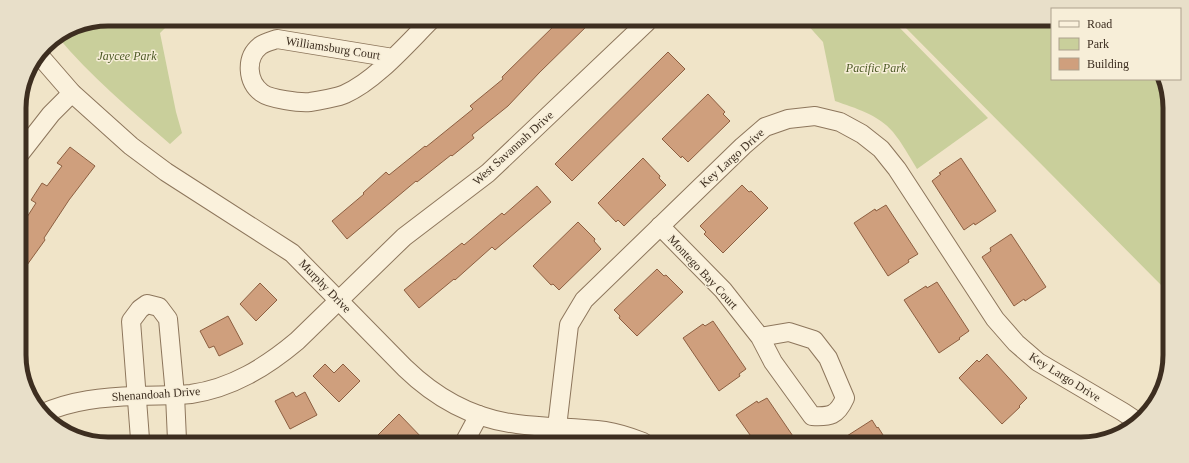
<svg xmlns="http://www.w3.org/2000/svg" width="1189" height="463" font-family="Georgia,serif">
  <style>
    .green { fill: #c9cf9b }
    .building { fill: #cf9f7d; stroke: #8d5f41 }
    .lines { fill: none; stroke-linecap: round; stroke-linejoin: round }
    .minor-casing { stroke: #8d765c; stroke-width: 20 }
    .minor { stroke: #faf1dc; stroke-width: 18 }
    .labels { text-anchor: middle; dominant-baseline: central; stroke-width: 3; stroke-linejoin: round; paint-order: stroke }
    .street-label { font-size: 12px; fill: #3d2e20; stroke: #f7eed8 }
    .park-label { font-size: 12px; font-style: italic; fill: #4d5a26; stroke: #f7eed8 }
    .rim { fill: none; stroke: #3d2e20; stroke-width: 5 }
  </style>
  <rect width="100%" height="100%" fill="#f0e4c8"/>
  <g class="green">
    <path d="M108,19H174L160,33L176,112L182,133L170,144C131,110 90,76 57,36L74,26Z"/>
    <path d="M805,22L895,23L988,118L917,169C909,156 902,143 893,132C879,115 855,108 835,101L823,42Z"/>
    <path d="M901,23L1052,24V79H1161L1169,96L1166,290Z"/>
  </g>
  <g class="building">
    <path d="M559,21H592L539,73L508,106L472,135L474,138L452,156L451,155L417,182L416,181L347,239L332,221L364,194L363,193L386,172L389,175L425,146L426,147L473,109L470,106L503,79L502,77Z"/>
    <path d="M668,52L685,69L572,181L555,164Z"/>
    <path d="M708,94L725,112L723,114L730,121L688,162L682,156L681,158L662,139Z"/>
    <path d="M70,147L95,166L69,200L44,238L45,240L27,265L20,260V228L36,203L31,200L42,183L47,186L62,166L57,163Z"/>
    <path d="M643,158L660,176L659,178L666,185L624,226L618,220L616,222L598,203Z"/>
    <path d="M961,158L996,211L975,225L974,223L964,230L932,181L941,174L939,173Z"/>
    <path d="M742,185L749,192L751,191L768,208L723,253L704,234L706,232L700,226Z"/>
    <path d="M537,186L551,202L495,250L492,247L455,280L454,279L419,308L404,290L462,243L464,245L502,213L504,215Z"/>
    <path d="M886,205L918,254L908,260L909,262L888,276L854,223L875,209L876,211Z"/>
    <path d="M578,222L595,239L594,241L601,249L559,290L553,284L551,285L533,266Z"/>
    <path d="M1011,234L1046,287L1025,301L1024,299L1014,306L982,257L991,251L990,248Z"/>
    <path d="M657,269L664,276L666,275L683,292L637,336L619,318L620,316L614,310Z"/>
    <path d="M937,282L969,331L959,338L960,339L939,353L904,300L926,286L927,288Z"/>
    <path d="M260,283L277,300L256,321L240,304Z"/>
    <path d="M228,316L243,344L219,356L214,346L209,348L200,331Z"/>
    <path d="M713,321L746,369L739,374L740,376L719,391L683,338L703,324L705,326Z"/>
    <path d="M987,354L1027,398L1019,406L1020,407L1002,424L959,378L977,360L979,362Z"/>
    <path d="M325,364L334,373L343,364L360,381L339,402L313,376Z"/>
    <path d="M293,392L296,397L305,392L317,415L290,429L275,401Z"/>
    <path d="M767,398L797,442H755L736,415L757,401L758,403Z"/>
    <path d="M399,414L425,441H372Z"/>
    <path d="M872,420L877,428L878,427L888,443H836Z"/>
  </g>
  <g class="lines">
    <g class="minor-casing">
      <g id="minor">
        <path d="M39,55L72,93L131,146L166,172L292,253L405,368C436,398 474,419 517,424C546,428 576,427 605,431C618,433 630,437 643,442"/>
        <path d="M393,58L277,39C271,41 265,42 260,46C245,58 247,82 262,93C270,99 300,103 310,102C317,101 339,97 345,94C375,81 407,44 430,21"/>
        <path d="M19,155L51,114L72,93"/>
        <path d="M660,226L723,290L760,337L773,362L812,416C830,417 837,416 845,398L828,358L814,340L789,332L760,337"/>
        <path d="M41,414C71,400 104,397 137,396C155,395 173,396 191,394C232,388 266,367 297,341L404,237L488,173L647,22"/>
        <path d="M557,427L569,325L584,300L743,146L765,127L788,119L815,116L840,122L862,134L881,149L897,169L995,319L1016,343L1038,362L1123,412L1138,422"/>
        <path d="M140,439L131,321L140,309L147,304L159,307L168,319L175,395L177,440"/>
        <path d="M465,441L479,415"/>
      </g>
    </g>
    <use href="#minor" class="minor"/>
  </g>
  <g class="labels">
    <g class="street-label">
      <text transform="translate(333 48) rotate(9)">Williamsburg Court</text>
      <text transform="translate(513 148) rotate(-42)">West Savannah Drive</text>
      <text transform="translate(732 158) rotate(-42)">Key Largo Drive</text>
      <text transform="translate(703 272) rotate(47)">Montego Bay Court</text>
      <text transform="translate(325 286) rotate(46)">Murphy Drive</text>
      <text transform="translate(1065 377) rotate(32)">Key Largo Drive</text>
      <text transform="translate(156 394) rotate(-4)">Shenandoah Drive</text>
    </g>
    <g class="park-label">
      <text x="127" y="56">Jaycee Park</text>
      <text x="876" y="68">Pacific Park</text>
    </g>
  </g>
  <path d="M0 0H1189V463H0ZM108 26H1081A82 82 0 0 1 1163 108V355A82 82 0 0 1 1081 437H108A82 82 0 0 1 26 355V108A82 82 0 0 1 108 26Z" fill="#e8dfc9" fill-rule="evenodd"/>
  <path class="rim" d="M108 26H1081A82 82 0 0 1 1163 108V355A82 82 0 0 1 1081 437H108A82 82 0 0 1 26 355V108A82 82 0 0 1 108 26Z"/>
  <rect x="1051" y="8" width="130" height="72" fill="#f7eed8" stroke="#ada18e"/>
  <rect x="1059" y="21" width="20" height="6" fill="#faf1dc" stroke="#ada18e"/>
  <text x="1087" y="28" font-size="12" fill="#3d2e20">Road</text>
  <rect x="1059" y="38" width="20" height="12" fill="#c9cf9b" stroke="#ada18e"/>
  <text x="1087" y="48" font-size="12" fill="#3d2e20">Park</text>
  <rect x="1059" y="58" width="20" height="12" fill="#cf9f7d" stroke="#ada18e"/>
  <text x="1087" y="68" font-size="12" fill="#3d2e20">Building</text>
</svg>
